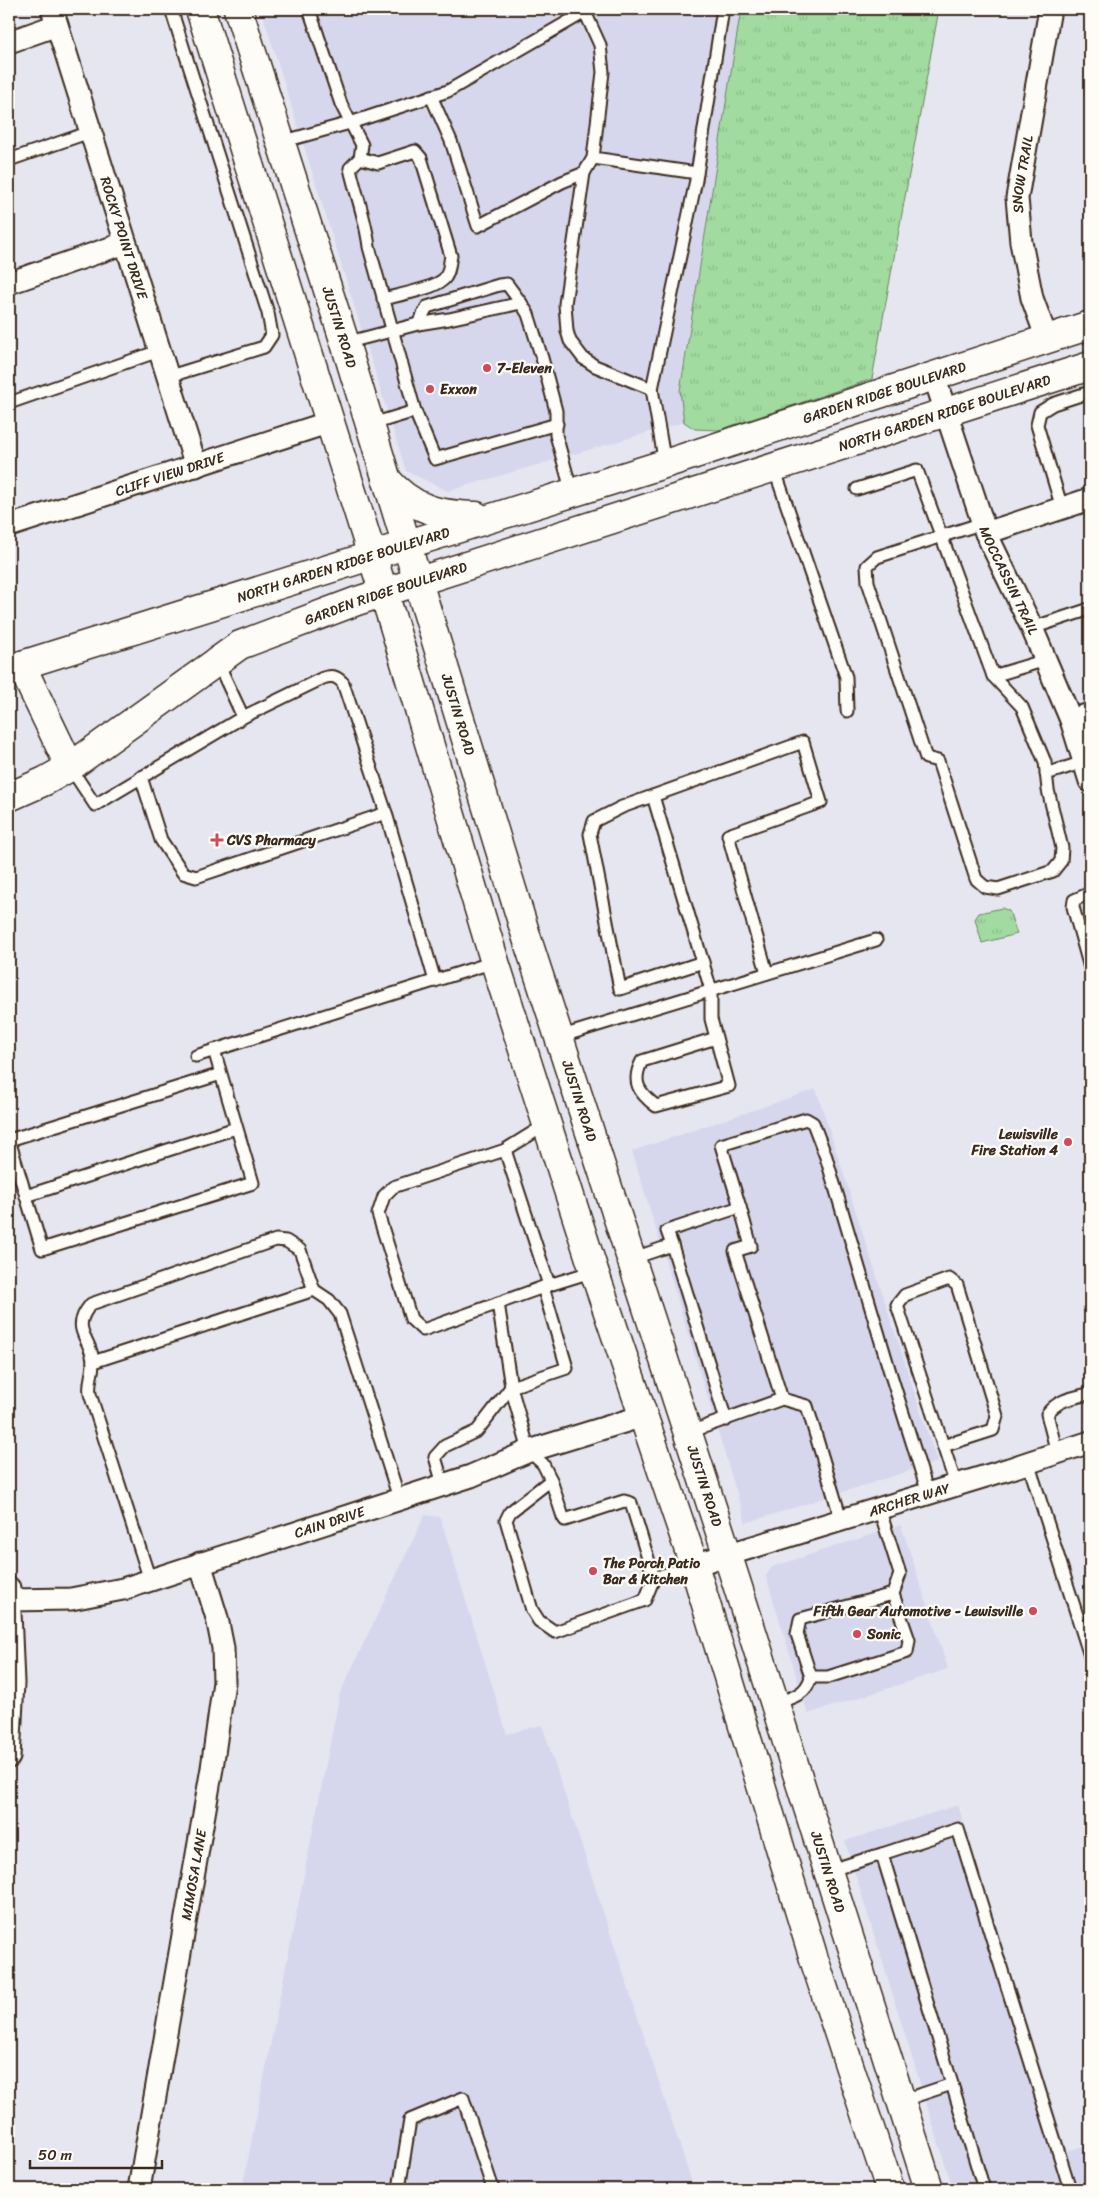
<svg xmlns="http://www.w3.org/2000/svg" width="1099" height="2198" font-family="Sriracha,sans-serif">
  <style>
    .built { fill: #d6d6ed }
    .grass { fill: url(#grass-tufts); stroke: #6e825f }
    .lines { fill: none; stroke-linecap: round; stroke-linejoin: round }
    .service-casing { stroke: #3b2a1e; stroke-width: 15 }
    .minor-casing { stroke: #3b2a1e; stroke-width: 25 }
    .secondary-casing { stroke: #3b2a1e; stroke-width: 31 }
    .service { stroke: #fdfcf7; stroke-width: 11 }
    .minor { stroke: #fdfcf7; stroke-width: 21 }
    .secondary { stroke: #fdfcf7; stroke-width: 28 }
    .poi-dot { fill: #d1495b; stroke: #fdfcf7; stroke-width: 2 }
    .labels { text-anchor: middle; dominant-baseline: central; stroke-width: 4.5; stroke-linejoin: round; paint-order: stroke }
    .street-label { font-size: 14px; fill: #3b2a1e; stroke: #fdfcf7 }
    .poi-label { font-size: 14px; font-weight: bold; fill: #3b2a1e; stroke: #fdfcf7; text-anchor: start }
  </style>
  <defs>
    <pattern id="grass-tufts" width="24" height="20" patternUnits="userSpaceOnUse" patternTransform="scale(1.25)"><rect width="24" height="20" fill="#a1dba0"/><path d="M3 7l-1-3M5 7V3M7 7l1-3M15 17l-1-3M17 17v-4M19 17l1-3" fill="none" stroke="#8cbc89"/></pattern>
  </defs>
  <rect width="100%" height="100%" fill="#e6e6f1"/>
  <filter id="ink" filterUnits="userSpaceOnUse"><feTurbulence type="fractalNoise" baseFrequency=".02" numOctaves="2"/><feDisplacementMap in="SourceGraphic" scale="10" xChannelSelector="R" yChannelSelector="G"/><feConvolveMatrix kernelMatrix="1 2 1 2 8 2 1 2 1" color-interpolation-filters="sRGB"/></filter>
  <g filter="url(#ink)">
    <g class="built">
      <path d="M261,9H741L682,371L680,391L684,422L448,491L406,471Z"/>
      <path d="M816,1089L937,1462L746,1523L632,1151Z"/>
      <path d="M425,1515L440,1517L507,1734L542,1725L694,2189H242L340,1693Z"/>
      <path d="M901,1525L948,1669L808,1714L766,1576L772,1567Z"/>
      <path d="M958,1805L1067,2151L1090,2144V2189H953L845,1841Z"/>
    </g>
    <g class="grass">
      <path d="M741,9H939L872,379L719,430L695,429L684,422L680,391Z"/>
      <path d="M1002,908L1009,911L1017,934L982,943L975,919L979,913Z"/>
    </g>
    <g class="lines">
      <g class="service-casing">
        <g id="service">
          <path d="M309,9L341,104L362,145L360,158L350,168C356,195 366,220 369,247L415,411"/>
          <path d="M431,96L451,141L478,226L562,182L584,173L593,158"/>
          <path d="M281,142L350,123L448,91L585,12L600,45L603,72L593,158L697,173"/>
          <path d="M360,158L378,163L415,151L421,158L451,256C449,263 450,273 444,279C434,289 398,295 383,299"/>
          <path d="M9,160L90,132"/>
          <path d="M584,173L565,304L567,331L570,341L583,358L595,366L652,389"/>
          <path d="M418,324L427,307L499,285L507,284L521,303"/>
          <path d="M345,343L418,324L449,319L521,303L528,314L542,358L556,411V435L572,493"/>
          <path d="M167,377L264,347L272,335L268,313L171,9"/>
          <path d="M9,403L159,351"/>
          <path d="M369,425L415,411L435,459L557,424"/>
          <path d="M665,464L652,389L696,180L723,9"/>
          <path d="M774,468L846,677L847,711"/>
          <path d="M857,489L917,470L993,676L1022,707L1045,762L1048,790L1062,848L1061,861L1053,871L998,889L985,887L976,879L938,761L926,758L868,582L867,566L877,557L983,523"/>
          <path d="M1062,508L1037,425L1040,412L1053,404L1090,392"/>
          <path d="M1032,628L1090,609"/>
          <path d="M217,661L243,717"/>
          <path d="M993,676L1046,660"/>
          <path d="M70,767L95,805L243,717L323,678C332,675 336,676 343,683L386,813L435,981"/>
          <path d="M1046,774L1084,762"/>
          <path d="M141,777L161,840L183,873L196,877L386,813"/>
          <path d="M653,796L711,990V1019L729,1086L656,1106C639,1093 631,1082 642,1061L716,1038"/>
          <path d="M1090,893L1074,900L1073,907L1090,968"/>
          <path d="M703,962L620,989L590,834L594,821L622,807L803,742L821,802L728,835L767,973"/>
          <path d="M559,1037L876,940"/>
          <path d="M214,1050C227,1095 240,1139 253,1183L42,1249L9,1140L221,1074"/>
          <path d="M196,1056L494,962"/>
          <path d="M547,1124L505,1150L393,1187L384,1196L378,1214L411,1319L423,1330L549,1285L594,1271"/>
          <path d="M505,1150L549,1285"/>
          <path d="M26,1196L236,1128"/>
          <path d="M740,1207L721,1145L806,1119L813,1123L826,1157L890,1372L928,1493"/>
          <path d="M672,1245L726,1420"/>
          <path d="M631,1259L672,1245L667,1231L740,1207L751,1246L735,1251L782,1399L687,1433"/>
          <path d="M498,1303L511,1387L529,1451L543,1464L551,1480L510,1512L506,1520L532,1610L539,1621L555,1632L645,1600L654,1578L694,1565"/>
          <path d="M93,1362L314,1290"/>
          <path d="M782,1399L807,1406L841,1519"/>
          <path d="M943,1446L993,1430L997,1416L957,1285L949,1279L905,1295L897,1305L956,1485"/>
          <path d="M1057,1453L1047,1414C1057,1400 1072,1398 1088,1394L1090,1396"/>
          <path d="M1028,1462L1090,1656"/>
          <path d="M551,1480L563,1517L565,1520L624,1501L631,1503L654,1578"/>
          <path d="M443,1484L435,1457L445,1446L477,1431L511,1387L567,1368L543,1287"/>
          <path d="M879,1508L900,1574L893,1594L909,1640L907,1652L828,1677H811L797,1634L800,1619L893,1594"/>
          <path d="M150,1580L90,1394C88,1381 93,1375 93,1363C93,1338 68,1331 91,1304L276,1240L286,1241L300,1250L314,1290L329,1300L340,1314L399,1498"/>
          <path d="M775,1703C792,1698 806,1695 811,1677"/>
          <path d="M882,1854L958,1829L1070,2189"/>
          <path d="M828,1871L882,1854L984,2189"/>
          <path d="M901,2101L952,2084"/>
          <path d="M399,2189L410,2120L463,2098L493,2189"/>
        </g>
      </g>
      <g class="minor-casing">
        <g id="minor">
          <path id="s1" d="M52,9L196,466"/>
          <path d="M9,42L57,25"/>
          <path d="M9,283L125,243"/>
          <path id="s2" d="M1047,339L1032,298L1021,242L1017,198L1050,9"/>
          <path id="s3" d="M934,376L986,533L1032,628L1071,720L1090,781"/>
          <path id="s4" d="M9,526L330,422"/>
          <path d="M986,533L1090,499"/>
          <path d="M1071,720L1090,714"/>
          <path id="s5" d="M694,1565L1009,1469L1090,1442"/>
          <path d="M9,1588L13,1683L9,1757"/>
          <path id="s6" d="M10,1600L71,1599L123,1589L471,1476L529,1451L643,1416"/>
          <path id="s7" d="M139,2189L212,1768L224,1682L223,1648L217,1618L200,1563"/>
        </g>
      </g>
      <g class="secondary-casing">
        <g id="secondary">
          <path d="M200,9L392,619L493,956L594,1271L694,1565L814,1959L890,2189"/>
          <path id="s8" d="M238,9L345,343L529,945L735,1578L929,2189"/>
          <path d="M386,479C412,509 437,515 476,516"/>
          <path d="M21,665L70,767"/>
          <path id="s9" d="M9,669L677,460L1090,325"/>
          <path id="s10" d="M9,797L45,781L70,767L240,645L357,601L1090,366"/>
        </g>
      </g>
      <use href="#service" class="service"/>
      <use href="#minor" class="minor"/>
      <use href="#secondary" class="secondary"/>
    </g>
  </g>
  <g class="poi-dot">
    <circle cx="487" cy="368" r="5"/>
    <circle cx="430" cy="389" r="5"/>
    <path d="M214.5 832.5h5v5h5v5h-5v5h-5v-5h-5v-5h5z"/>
    <circle cx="1068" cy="1142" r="5"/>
    <circle cx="593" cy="1571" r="5"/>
    <circle cx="1033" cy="1611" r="5"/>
    <circle cx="857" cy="1634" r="5"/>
  </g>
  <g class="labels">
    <g class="street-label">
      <text stroke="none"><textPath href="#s2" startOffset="169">SNOW TRAIL</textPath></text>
      <text stroke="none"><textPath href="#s1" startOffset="240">ROCKY POINT DRIVE</textPath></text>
      <text stroke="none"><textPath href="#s8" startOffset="334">JUSTIN ROAD</textPath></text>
      <text stroke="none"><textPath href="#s9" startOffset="918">GARDEN RIDGE BOULEVARD</textPath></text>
      <text stroke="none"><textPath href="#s10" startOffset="1019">NORTH GARDEN RIDGE BOULEVARD</textPath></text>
      <text stroke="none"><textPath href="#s4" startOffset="169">CLIFF VIEW DRIVE</textPath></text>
      <text stroke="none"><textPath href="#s9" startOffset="350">NORTH GARDEN RIDGE BOULEVARD</textPath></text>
      <text stroke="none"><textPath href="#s3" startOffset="218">MOCCASSIN TRAIL</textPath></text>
      <text stroke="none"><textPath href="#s10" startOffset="432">GARDEN RIDGE BOULEVARD</textPath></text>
      <text stroke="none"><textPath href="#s8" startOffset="739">JUSTIN ROAD</textPath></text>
      <text stroke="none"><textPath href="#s8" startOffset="1144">JUSTIN ROAD</textPath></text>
      <text stroke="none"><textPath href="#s8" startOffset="1549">JUSTIN ROAD</textPath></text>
      <text stroke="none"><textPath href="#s5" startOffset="225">ARCHER WAY</textPath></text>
      <text stroke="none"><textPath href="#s6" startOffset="331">CAIN DRIVE</textPath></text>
      <text stroke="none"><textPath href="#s8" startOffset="1954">JUSTIN ROAD</textPath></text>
      <text stroke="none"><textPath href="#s7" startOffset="319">MIMOSA LANE</textPath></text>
    </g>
    <g class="poi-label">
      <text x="497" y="368">7-Eleven</text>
      <text x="440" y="389">Exxon</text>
      <text x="227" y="840">CVS Pharmacy</text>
      <text x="1058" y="1134" text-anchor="end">Lewisville<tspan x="1058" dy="16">Fire Station 4</tspan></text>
      <text x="603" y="1563">The Porch Patio<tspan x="603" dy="16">Bar &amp; Kitchen</tspan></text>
      <text x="1023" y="1611" text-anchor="end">Fifth Gear Automotive - Lewisville</text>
      <text x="867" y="1634">Sonic</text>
    </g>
  </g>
  <rect width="1099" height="2198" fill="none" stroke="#fdfcf7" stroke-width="30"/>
  <rect x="15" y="15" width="1069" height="2168" fill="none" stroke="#3b2a1e" stroke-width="2" filter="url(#ink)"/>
  <path d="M30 2160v8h132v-8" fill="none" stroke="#3b2a1e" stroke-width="2.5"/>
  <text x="38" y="2160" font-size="15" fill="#3b2a1e" stroke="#fdfcf7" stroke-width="4" paint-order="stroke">50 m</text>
</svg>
